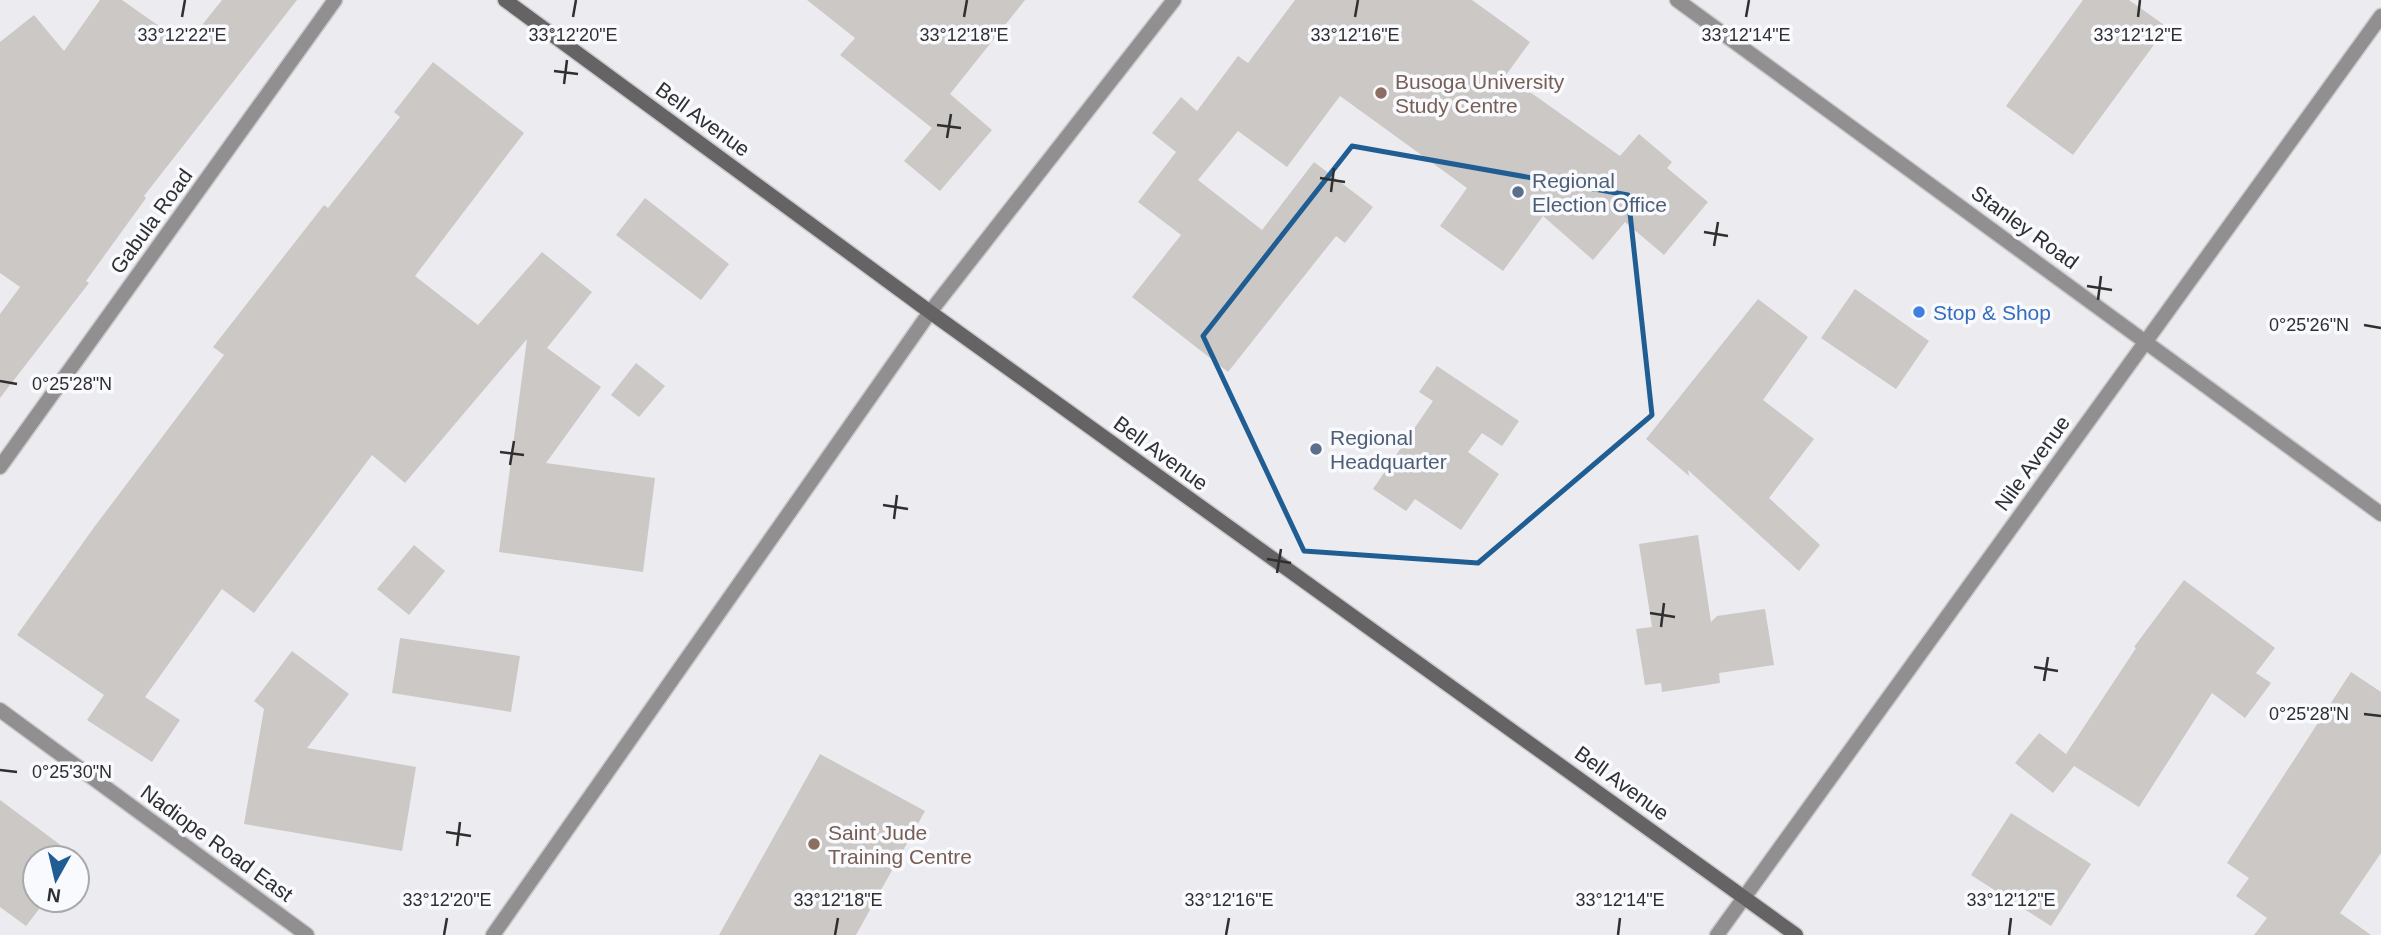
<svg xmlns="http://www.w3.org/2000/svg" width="2381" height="935" font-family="Arial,sans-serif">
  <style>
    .building { fill: #cbc8c5 }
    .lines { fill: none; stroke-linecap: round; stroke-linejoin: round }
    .street-casing { stroke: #cacacd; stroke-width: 17 }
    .secondary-casing { stroke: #cacacd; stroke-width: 17 }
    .street { stroke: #918f90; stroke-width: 14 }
    .secondary { stroke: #666364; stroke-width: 14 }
    .marked { fill: none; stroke: #1f5d93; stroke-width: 5; stroke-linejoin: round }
    .ticks { fill: none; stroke: #2f2f30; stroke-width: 2.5 }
    .education-dot { fill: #8d6e63; stroke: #f9fafe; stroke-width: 2.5 }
    .service-dot { fill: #5c6f8a; stroke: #f9fafe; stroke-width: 2.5 }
    .shop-dot { fill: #3f7fe0; stroke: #f9fafe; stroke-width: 2.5 }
    .labels { text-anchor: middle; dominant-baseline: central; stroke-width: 7; stroke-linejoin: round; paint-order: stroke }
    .education-label { font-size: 21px; fill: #785e54; stroke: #f9fafe; text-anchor: start }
    .street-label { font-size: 21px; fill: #2f2f30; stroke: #f9fafe }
    .service-label { font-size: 21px; fill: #4e5e75; stroke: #f9fafe; text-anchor: start }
    .shop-label { font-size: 21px; fill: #366cbe; stroke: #f9fafe; text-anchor: start }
    .ticks-label { font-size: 18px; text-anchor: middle; fill: #2f2f30; stroke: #f9fafe; stroke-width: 7; stroke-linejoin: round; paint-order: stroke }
  </style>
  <rect width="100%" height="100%" fill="#ececf0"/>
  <g class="building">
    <path d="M100,0H122L186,45L222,0H297L144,196L146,198L86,281L89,283L0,398V314L20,287L0,273V42L34,15L64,51Z"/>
    <path d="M807,0H1025L950,94L992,130L940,191L904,161L932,128L840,55L855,38Z"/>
    <path d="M1295,0H1472L1530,42L1506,75L1620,156L1639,134L1672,162L1667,168L1708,202L1664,255L1625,222L1593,260L1543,216L1503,271L1440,226L1467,188L1340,96L1287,167L1238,131L1198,180L1262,230L1314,162L1373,207L1345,243L1336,236L1228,372L1132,297L1181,235L1138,202L1176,152L1152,133L1181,97L1197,111L1238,56L1248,63Z"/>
    <path d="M2083,0H2129L2167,27L2073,155L2006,106Z"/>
    <path d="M433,62L524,133L415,276L478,325L542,252L592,292L547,348L601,387L546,463L655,478L643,572L499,552L527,339L405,483L372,455L254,613L222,589L145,697L180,720L152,762L87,720L104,695L17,635L95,526L224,355L213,347L324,205L328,208L400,117L394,112Z"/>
    <path d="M645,198L729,264L701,300L616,235Z"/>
    <path d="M1855,289L1929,341L1896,389L1821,338Z"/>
    <path d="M1758,299L1808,337L1763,400L1814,439L1769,498L1820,545L1799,571L1688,470L1689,476L1646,439Z"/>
    <path d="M636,363L665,386L639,417L611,395Z"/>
    <path d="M1437,366L1519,421L1502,446L1482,433L1468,452L1499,474L1461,530L1415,499L1406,511L1373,489L1433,401L1419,392Z"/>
    <path d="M1698,535L1711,622L1717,616L1765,609L1774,665L1719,673L1720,683L1662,692L1661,683L1645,685L1636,629L1652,627L1639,544Z"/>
    <path d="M414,545L445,571L409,615L377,589Z"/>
    <path d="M2184,580L2275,648L2256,673L2271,683L2245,718L2212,693L2139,807L2074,766L2053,793L2015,763L2039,733L2066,754L2136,648L2134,647Z"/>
    <path d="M400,638L520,656L511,712L392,693Z"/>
    <path d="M292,651L349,694L307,748L416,767L402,851L244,824L264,709L254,701Z"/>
    <path d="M2351,672L2381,692V853L2340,913L2371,935H2254L2267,918L2236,896L2249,878L2227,863Z"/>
    <path d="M820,754L925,811L856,935H719Z"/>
    <path d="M0,800L78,858H35V900H46L26,926L0,907Z"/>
    <path d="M2011,813L2091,864L2051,926L1971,875Z"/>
  </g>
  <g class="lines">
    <g class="street-casing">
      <g id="street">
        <path d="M1677,0L2381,514"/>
        <path d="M0,467L335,0"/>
        <path d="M0,710L307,935"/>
        <path d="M493,935L930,312L1174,0"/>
        <path d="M1717,935L2381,16"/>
      </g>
    </g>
    <g class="secondary-casing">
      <path id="secondary" d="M505,0L930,312L1796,935"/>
    </g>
    <use href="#street" class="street"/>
    <use href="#secondary" class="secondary"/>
  </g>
  <path class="marked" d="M1352,146L1628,195L1652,415L1478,563L1304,551L1203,336Z"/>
  <path class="ticks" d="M182,17L185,0M573,17L576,0M964,17L967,0M1355,17L1358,0M1746,17L1749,0M2138,17L2140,0M554,71L578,74M564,84L567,60M937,125L961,128M947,138L951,114M1320,178L1345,182M1331,192L1334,168M1704,232L1728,236M1714,246L1718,222M2087,286L2112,290M2098,300L2101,276M2364,325L2381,328M0,381L17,384M500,452L524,455M510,465L514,441M883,505L908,509M894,519L897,495M1267,559L1291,563M1277,573L1281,549M1650,613L1675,617M1661,627L1664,603M2034,667L2058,671M2044,681L2048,657M2364,714L2381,716M0,770L17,772M446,832L471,836M457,846L460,822M444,935L447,918M835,935L838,918M1226,935L1229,918M1618,935L1620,918M2009,935L2011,918"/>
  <g class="education-dot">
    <circle cx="1381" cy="93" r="7"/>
    <circle cx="814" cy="844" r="7"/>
  </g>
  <g class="service-dot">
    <circle cx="1518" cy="192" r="7"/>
    <circle cx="1316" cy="449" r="7"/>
  </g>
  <circle class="shop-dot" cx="1919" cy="312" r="7"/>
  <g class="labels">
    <g class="education-label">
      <text x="1395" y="81">Busoga University<tspan x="1395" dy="24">Study Centre</tspan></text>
      <text x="828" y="832">Saint Jude<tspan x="828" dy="24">Training Centre</tspan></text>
    </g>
    <g class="street-label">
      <text transform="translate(703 119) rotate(36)">Bell Avenue</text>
      <text transform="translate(151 221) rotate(-54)">Gabula Road</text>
      <text transform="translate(2025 227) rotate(36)">Stanley Road</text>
      <text transform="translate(1161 453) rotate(36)">Bell Avenue</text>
      <text transform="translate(2032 463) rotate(-54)">Nile Avenue</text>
      <text transform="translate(1622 783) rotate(36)">Bell Avenue</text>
      <text transform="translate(217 843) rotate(36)">Nadiope Road East</text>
    </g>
    <g class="service-label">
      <text x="1532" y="180">Regional<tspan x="1532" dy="24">Election Office</tspan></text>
      <text x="1330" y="437">Regional<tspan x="1330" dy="24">Headquarter</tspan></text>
    </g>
    <g class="shop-label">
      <text x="1933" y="312">Stop &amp; Shop</text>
    </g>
  </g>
  <g class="ticks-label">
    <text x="182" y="41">33°12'22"E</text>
    <text x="573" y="41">33°12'20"E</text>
    <text x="964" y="41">33°12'18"E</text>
    <text x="1355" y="41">33°12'16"E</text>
    <text x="1746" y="41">33°12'14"E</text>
    <text x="2138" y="41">33°12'12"E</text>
    <text x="2309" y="331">0°25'26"N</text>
    <text x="72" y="390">0°25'28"N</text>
    <text x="2309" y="720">0°25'28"N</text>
    <text x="72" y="778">0°25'30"N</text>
    <text x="447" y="906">33°12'20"E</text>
    <text x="838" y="906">33°12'18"E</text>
    <text x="1229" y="906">33°12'16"E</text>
    <text x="1620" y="906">33°12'14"E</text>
    <text x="2011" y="906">33°12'12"E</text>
  </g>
  <g transform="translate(56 879) rotate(188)"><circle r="33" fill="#f9fafe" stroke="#a8a9ac" stroke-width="2"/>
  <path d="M0-5L12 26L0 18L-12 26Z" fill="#1f5d93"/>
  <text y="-10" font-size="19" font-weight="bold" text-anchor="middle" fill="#2f2f30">N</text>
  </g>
</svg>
